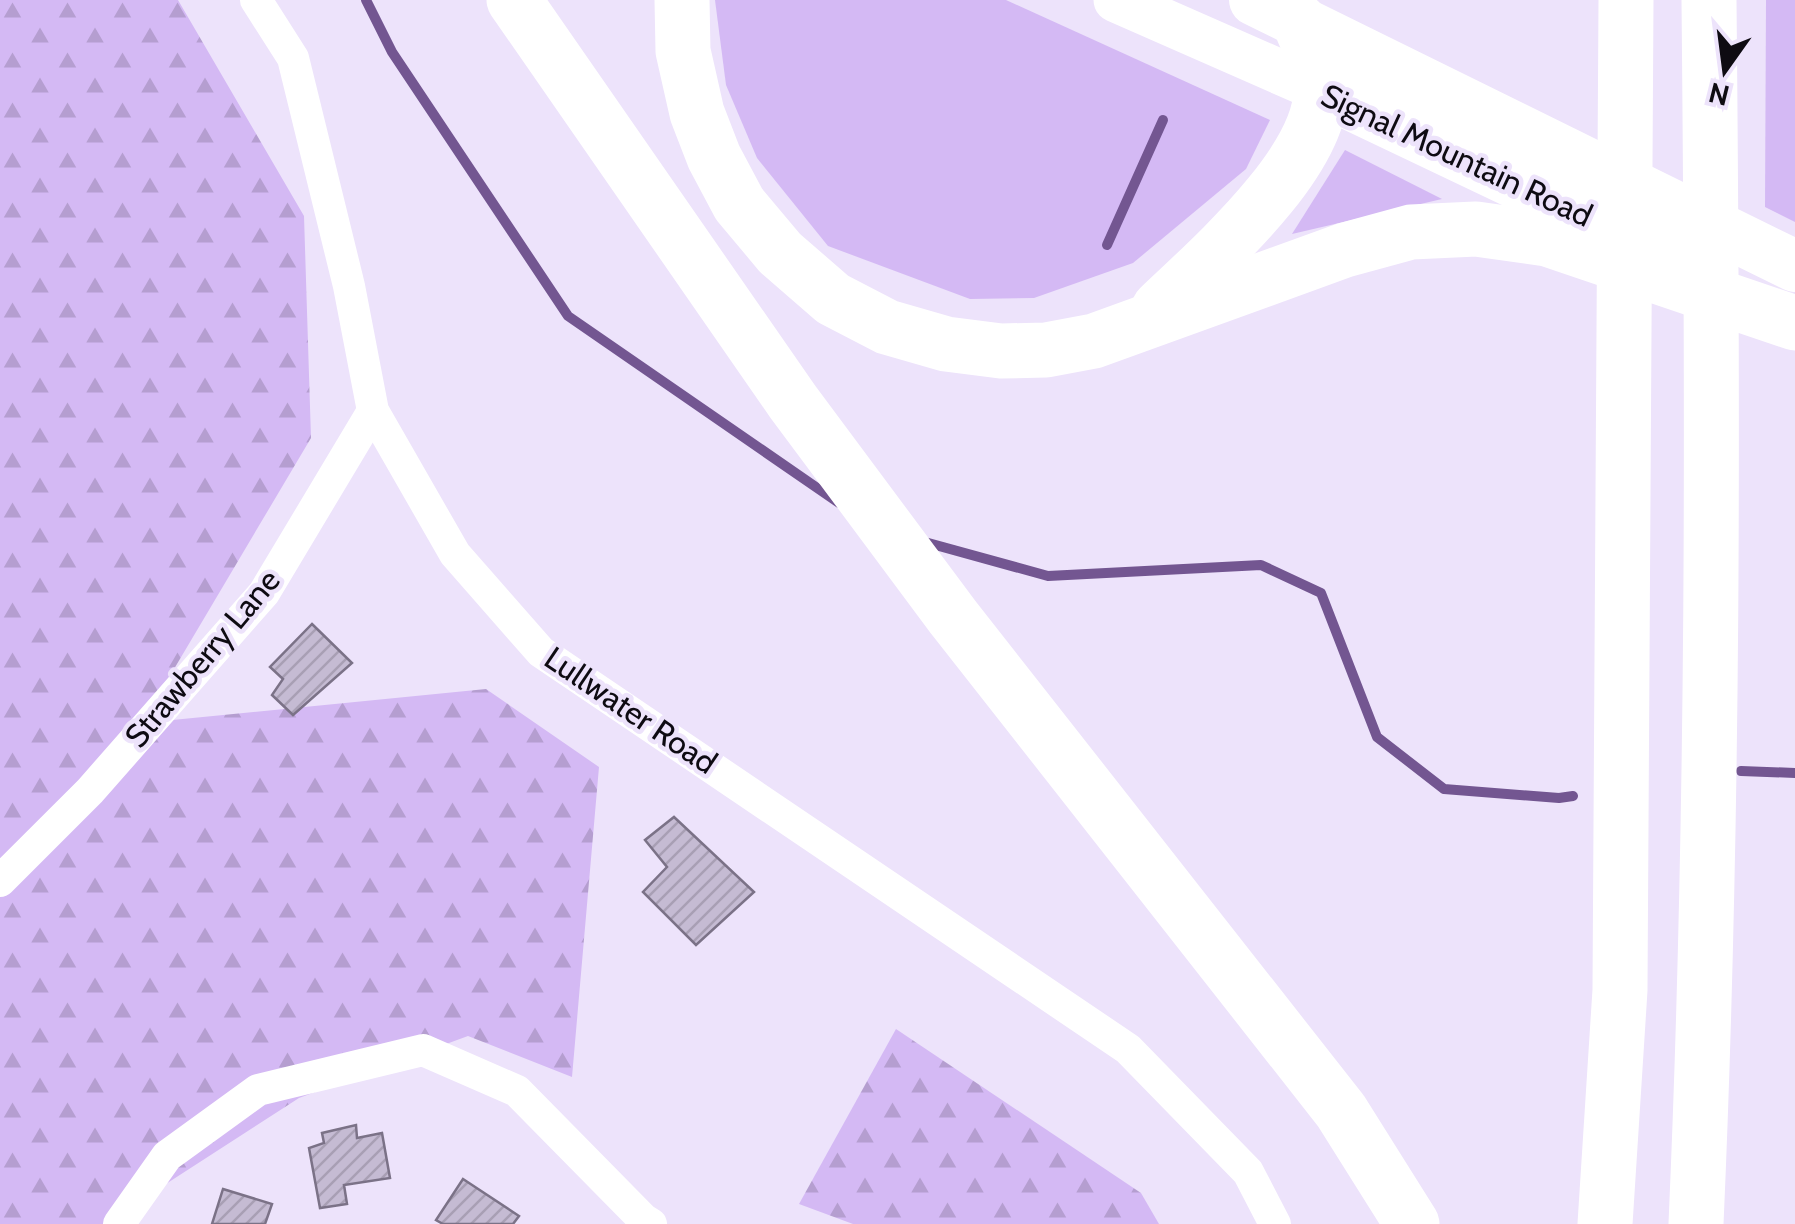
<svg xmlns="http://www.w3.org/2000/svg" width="1795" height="1224" font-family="Cabin,sans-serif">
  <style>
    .green { fill: #d4b9f4 }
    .forest { fill: url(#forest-firs) }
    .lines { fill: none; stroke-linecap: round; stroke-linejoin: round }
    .stream { stroke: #735691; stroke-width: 10 }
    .building { fill: url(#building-hatch); stroke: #7b7287; stroke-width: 2.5 }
    .street { stroke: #fff; stroke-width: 32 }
    .secondary { stroke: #fff; stroke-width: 45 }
    .primary { stroke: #fff; stroke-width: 52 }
    .highway { stroke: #fff; stroke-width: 55 }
    .labels { text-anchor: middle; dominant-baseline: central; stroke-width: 9; stroke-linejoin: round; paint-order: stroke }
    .street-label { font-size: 32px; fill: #0e0b12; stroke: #ede3fb }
  </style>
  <defs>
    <pattern id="forest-firs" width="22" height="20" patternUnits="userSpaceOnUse" patternTransform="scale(2.5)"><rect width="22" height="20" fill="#d4b9f4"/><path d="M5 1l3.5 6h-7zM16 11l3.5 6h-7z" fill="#b59ed0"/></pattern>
    <pattern id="building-hatch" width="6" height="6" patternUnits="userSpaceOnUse" patternTransform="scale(2.5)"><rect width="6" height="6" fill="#c5bbd3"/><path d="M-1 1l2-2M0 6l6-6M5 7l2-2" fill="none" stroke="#a89fb4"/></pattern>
  </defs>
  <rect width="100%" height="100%" fill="#ede3fb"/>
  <g class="green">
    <path d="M715,0H1006L1270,120L1246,169L1133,263L1034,298L970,299L828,246L757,158L726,85Z"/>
    <path d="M1766,0H1795V222L1765,207Z"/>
    <path d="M1345,150L1442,199L1292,234Z"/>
  </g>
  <g class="forest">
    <path d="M0,0H178L304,216L311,438L142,723L486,689L599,767L572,1077L468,1036L299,1098L104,1224H0Z"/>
    <path d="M896,1029L1141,1193L1159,1224H853L799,1204Z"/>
  </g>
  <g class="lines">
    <g class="stream">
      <path d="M366,0L392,52L568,316L839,503"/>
      <path d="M1107,245L1163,120"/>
      <path d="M921,541L1048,576L1261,565L1321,593L1377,737L1444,789L1559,798L1573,796"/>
      <path d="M1741,771L1795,773"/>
    </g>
  </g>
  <g class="building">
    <path d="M312,624L352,663L293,715L272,695L283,679L270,667Z"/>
    <path d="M674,817L754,892L696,945L643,892L667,867L645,840Z"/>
    <path d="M356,1125L357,1138L382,1133L390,1178L344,1185L347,1204L320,1208L309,1148L324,1143L322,1133Z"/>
    <path d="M463,1179L519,1216L513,1224H443L436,1220Z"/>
    <path d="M223,1189L272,1204L265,1224H212Z"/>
  </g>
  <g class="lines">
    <g class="street">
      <path d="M256,0L293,58L349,286L373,411L455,554L541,652L1128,1049L1248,1172L1275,1224"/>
      <path d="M0,881L90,791L264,593L373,411"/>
      <path d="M119,1224L167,1156L258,1090L423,1050L517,1091L643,1219L651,1224"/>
    </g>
    <path class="secondary" d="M1116,0L1321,90"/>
    <g class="primary">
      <path d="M1255,0L1795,266"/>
      <path d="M1321,90L1663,253"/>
    </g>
    <g class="highway">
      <path d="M514,0L793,402L953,617L1341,1111L1412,1224"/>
      <path d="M682,0L683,51L697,113L714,157L739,204L780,253L833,299L887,327L946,344L1001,351L1046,350L1094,341L1345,250L1411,232L1476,229L1547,239L1795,323"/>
      <path d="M1159,308C1209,260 1323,162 1321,87C1320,64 1307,42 1299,21"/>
      <path d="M1605,1224L1620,990L1626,0"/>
      <path d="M1696,1224C1714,817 1713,408 1709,0"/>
    </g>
  </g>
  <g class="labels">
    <g class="street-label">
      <text transform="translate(1457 155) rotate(25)">Signal Mountain Road</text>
      <text transform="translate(202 658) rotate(-50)">Strawberry Lane</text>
      <text transform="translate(631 710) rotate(34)">Lullwater Road</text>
    </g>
  </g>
  <g transform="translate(1725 70) rotate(194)" stroke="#ede3fb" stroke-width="8" paint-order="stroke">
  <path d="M0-8L18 38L0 25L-18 38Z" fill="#0e0b12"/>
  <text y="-15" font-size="28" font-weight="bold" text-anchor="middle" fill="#0e0b12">N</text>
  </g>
</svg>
